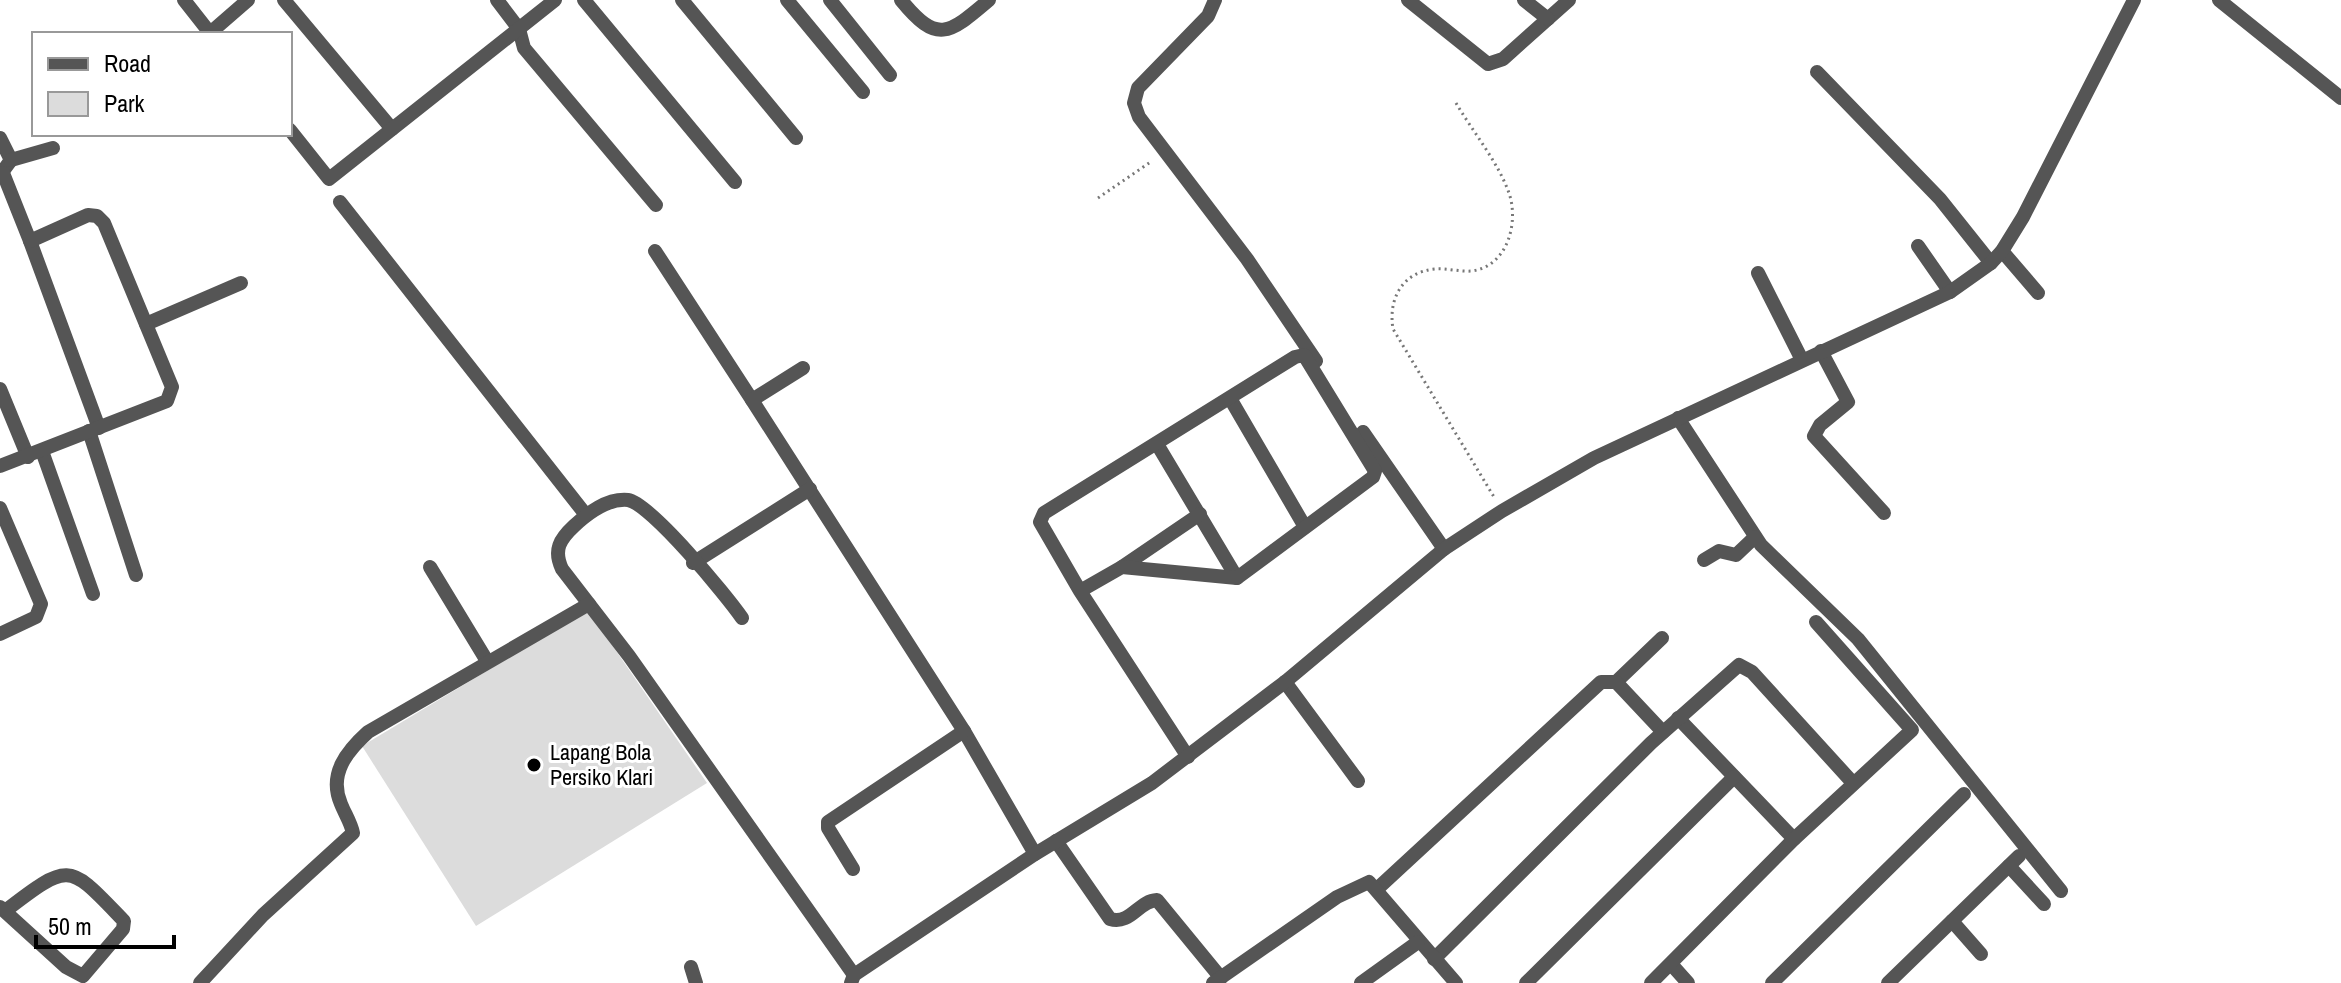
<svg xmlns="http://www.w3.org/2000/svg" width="2341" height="983" font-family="'Archivo Narrow',sans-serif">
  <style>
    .green { fill: #dcdcdc }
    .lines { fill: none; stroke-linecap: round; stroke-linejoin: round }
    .path { stroke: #777; stroke-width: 3; stroke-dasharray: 2 4; stroke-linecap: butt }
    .minor { stroke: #555; stroke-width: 14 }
    .poi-dot { fill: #000; stroke: #fff; stroke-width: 3 }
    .labels { text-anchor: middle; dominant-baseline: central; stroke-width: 6; stroke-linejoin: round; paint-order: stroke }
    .poi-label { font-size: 22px; fill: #000; stroke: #fff; text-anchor: start }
  </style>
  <rect width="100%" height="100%" fill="#fff"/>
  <path class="green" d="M588,610L707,783L476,926L362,746Z"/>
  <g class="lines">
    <g class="path">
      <path d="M1456,103C1473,132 1498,162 1509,193C1519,222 1508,266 1472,271C1460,272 1447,268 1435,269C1402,272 1388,299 1393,329L1494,497"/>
      <path d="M1098,198L1152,161"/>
    </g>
    <g class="minor">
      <path d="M184,0L210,33L248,0"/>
      <path d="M284,0L392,129"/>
      <path d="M497,0L519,29L524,48L656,205"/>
      <path d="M584,0L735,182"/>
      <path d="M682,0L796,138"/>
      <path d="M787,0L863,92"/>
      <path d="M830,0L890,75"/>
      <path d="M901,0C937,44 948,35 989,0"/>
      <path d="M1215,0L1208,16L1138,88L1134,103L1139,117L1247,259L1316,361"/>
      <path d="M1408,0L1488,64L1503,59L1569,0"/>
      <path d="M1524,0L1548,19"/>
      <path d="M2219,0L2341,98"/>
      <path d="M1817,72L1940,199L1991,263"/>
      <path d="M290,130L329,179L555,0"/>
      <path d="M0,138L11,160L0,175"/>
      <path d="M11,160L53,148"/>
      <path d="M340,202L586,515"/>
      <path d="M30,241L99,428"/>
      <path d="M1918,246L1950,292"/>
      <path d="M655,251L752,400"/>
      <path d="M2002,251L2038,293"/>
      <path d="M1758,273L1801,358"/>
      <path d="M146,324L241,283"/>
      <path d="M1821,351L1848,402L1820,425L1814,436L1884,513"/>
      <path d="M803,368L752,400L964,731L1035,854"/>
      <path d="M0,389L28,457"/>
      <path d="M1231,400L1305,527"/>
      <path d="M1678,418L1761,545L1858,639L2061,891"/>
      <path d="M89,431L136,575"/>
      <path d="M1363,432L1444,549"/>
      <path d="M1157,444L1237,578"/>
      <path d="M42,451L93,594"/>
      <path d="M0,466L167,401L172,387L104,223L97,216L88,215L30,241L3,173"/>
      <path d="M0,508L41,604L36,617L0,634"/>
      <path d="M1704,560L1719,551L1736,555L1755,537"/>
      <path d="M693,563L810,489"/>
      <path d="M430,567L487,661"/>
      <path d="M1122,567L1200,514"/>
      <path d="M1080,591L1122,567L1237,578L1373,477L1375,471L1304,355L1295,357L1044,513L1040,522L1080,591L1188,757"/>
      <path d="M742,618C727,596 650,503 628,500C607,498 588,513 574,526C560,539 553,550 562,569L629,656L854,975"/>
      <path d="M1285,682L1358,781"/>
      <path d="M1616,682L1662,638"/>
      <path d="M1678,718L1794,839"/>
      <path d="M1056,841L1110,919C1131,925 1138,901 1157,900L1221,978"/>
      <path d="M2009,866L2044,904"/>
      <path d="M853,869L828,828V822L964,731"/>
      <path d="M1377,889L1601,682H1616L1663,732"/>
      <path d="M0,907L66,967L83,976L123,929L124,921C69,864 71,860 5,911"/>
      <path d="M1952,921L1981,954"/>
      <path d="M1434,959L1651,743L1739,665L1752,672L1853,783"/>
      <path d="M1671,964L1688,983"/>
      <path d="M691,967L696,983"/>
      <path d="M200,983L263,915L353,833C351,823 345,814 341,804C328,774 347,751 368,732L589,604"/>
      <path d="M851,983L854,975L1035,854L1152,783L1285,682L1444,549L1502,511L1594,458L1950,292L1991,263L2002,251L2023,217L2134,0"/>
      <path d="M1213,983L1337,897L1369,882L1456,983"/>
      <path d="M1361,983L1418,942"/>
      <path d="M1526,983L1734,777"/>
      <path d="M1651,983L1794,839L1912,730L1816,622"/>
      <path d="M1772,983L1964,794"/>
      <path d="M1888,983L2019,856"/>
    </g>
  </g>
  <circle class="poi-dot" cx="534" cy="765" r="8"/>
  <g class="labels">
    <g class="poi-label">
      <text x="550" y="752">Lapang Bola<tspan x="550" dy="25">Persiko Klari</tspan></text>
    </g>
  </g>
  <rect x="32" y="32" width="260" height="104" fill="#ffffff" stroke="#999999" stroke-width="2"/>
  <rect x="48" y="58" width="40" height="12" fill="#555555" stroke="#999999" stroke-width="2"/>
  <text x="104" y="72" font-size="24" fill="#000000">Road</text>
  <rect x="48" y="92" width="40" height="24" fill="#dcdcdc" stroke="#999999" stroke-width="2"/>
  <text x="104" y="112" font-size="24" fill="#000000">Park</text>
  <path d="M36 935v12h138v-12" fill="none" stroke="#000000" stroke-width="4"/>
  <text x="48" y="935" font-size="24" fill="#000000" stroke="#ffffff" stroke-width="6" paint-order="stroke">50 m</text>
</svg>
